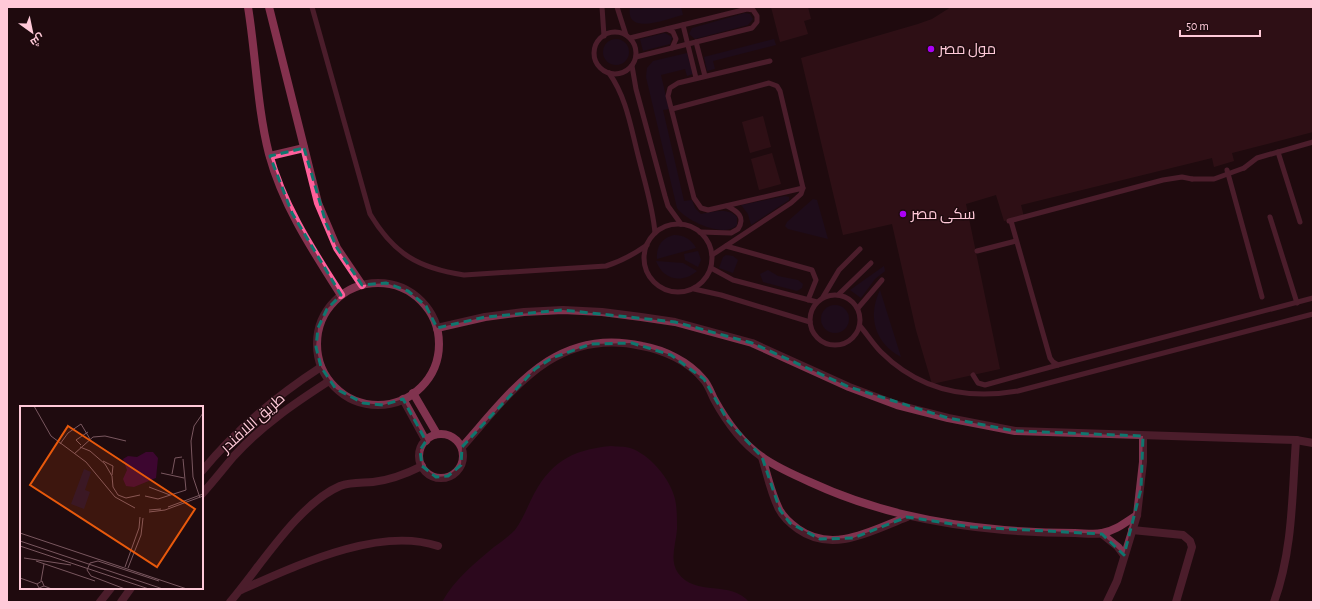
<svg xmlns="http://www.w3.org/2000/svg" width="1320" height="609" font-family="'Alegreya Sans',Cairo,sans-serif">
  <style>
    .green { fill: #1d0e29 }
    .water { fill: #3d0630 }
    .building { fill: #41161e }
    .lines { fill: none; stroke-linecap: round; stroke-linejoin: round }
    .lane { stroke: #81334f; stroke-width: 5 }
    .street { stroke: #81334f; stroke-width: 8 }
    .secondary { stroke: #ff609b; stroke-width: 8 }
    .lane-bridge { stroke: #81334f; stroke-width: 5 }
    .marked { fill: none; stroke: #0f766e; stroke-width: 3; stroke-dasharray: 8 5; stroke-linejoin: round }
    .poi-dot { fill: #ab00f4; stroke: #1f0b0f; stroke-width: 1.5 }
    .labels { text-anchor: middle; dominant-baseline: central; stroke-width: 3; stroke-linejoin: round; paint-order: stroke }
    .poi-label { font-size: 15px; fill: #ffc9d8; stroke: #1f0b0f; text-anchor: start }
    .street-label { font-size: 15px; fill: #ffc9d8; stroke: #1f0b0f }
    .inset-road { fill: none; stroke: #79575f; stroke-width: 1 }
    .view { fill: #e8590c; fill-opacity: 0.15; stroke: #e8590c; stroke-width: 2 }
    .inset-edge { fill: none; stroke: #ffc9d8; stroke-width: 2 }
  </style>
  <rect width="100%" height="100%" fill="#1f0b0f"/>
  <g class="green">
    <path d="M630,7H640V9L648,7H681L683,15C669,18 625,37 630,7Z"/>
    <path d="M745,13L750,14L753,19L748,25L695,39L689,34L692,28Z"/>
    <path d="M665,33L672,37L670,44L643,51L640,39Z"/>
    <path d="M774,39L776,45L713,61L715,69L707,71L704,57Z"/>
    <circle cx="616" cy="52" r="13"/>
    <path d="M687,53L693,74L687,76L685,69L661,75L669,109L663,110L684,201L692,200L695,208L701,214C713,212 728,207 737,217V225C724,239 685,220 677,208L646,77L647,68L653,61Z"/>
    <path d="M785,196L789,197V200L751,225L748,214L741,205Z"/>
    <path d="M813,199L817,200L828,239L788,229L785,226L787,222Z"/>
    <path d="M674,235C684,235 691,239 696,248L657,259C656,246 662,238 674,235Z"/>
    <path d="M698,251L701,260L698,267L685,260L684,254Z"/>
    <path d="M726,255L733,256L738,260L733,273L719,268L723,257Z"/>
    <path d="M656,261L683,263L697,271C682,284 663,280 656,261Z"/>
    <path d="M884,266L885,271L875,279L861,298L850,290Z"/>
    <path d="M768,270L778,276L798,280L803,284L802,288L797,291L763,282L760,274Z"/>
    <path d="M880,290L901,357C875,343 867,317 880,290Z"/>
    <circle cx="835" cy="319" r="14"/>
  </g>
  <path class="water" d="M611,446C617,447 624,446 630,448C649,454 670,478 675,499C677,508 677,519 677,529C676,544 669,560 678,573C695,597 731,580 749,602H442C455,579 474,564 494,547C501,542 509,536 515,530C522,521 526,510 531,500C549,463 570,450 611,446Z"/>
  <g class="building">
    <path d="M771,7H808L811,19L804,21L808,34L780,42Z"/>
    <path d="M951,7H1313V132L1232,153L1234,161L1214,167L1212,158L1021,205L1024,217L1004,221L996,195L966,204L1000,369L932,384L916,330L892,224L843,235L801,58L918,24L932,19Z"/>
    <path d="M763,116L771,147L750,153L742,122Z"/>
    <path d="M772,153L781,184L759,190L751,159Z"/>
  </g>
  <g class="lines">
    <g class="lane">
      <path d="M312,7L370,214C394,254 418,268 464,275L606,266C622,261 633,255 647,245"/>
      <path d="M602,7L604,36"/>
      <path d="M617,7L626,35"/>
      <path d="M683,25L696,78"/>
      <path d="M667,29L673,32L676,39L672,48"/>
      <circle cx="615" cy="53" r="21"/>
      <path d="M630,38L747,9L753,10L757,16V22L752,28L636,57"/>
      <path d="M696,42L705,76"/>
      <path d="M770,61L678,83L670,88L668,96L694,198L701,208L708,210L803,188"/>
      <path d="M632,66L636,89L665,196L668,206L681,224"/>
      <path d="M609,73C627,98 631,129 639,159C645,183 653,208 655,233"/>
      <path d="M672,109L769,83L777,86L780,91L803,188L801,194L791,203L712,255"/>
      <path d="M1278,152L1300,222"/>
      <path d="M1244,168L1257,158L1313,142"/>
      <path d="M1227,170L1262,297"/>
      <path d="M1270,217L1297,303"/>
      <path d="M1009,221L1163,180L1182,177L1192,179"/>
      <path d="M1011,221L1050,358L1053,362L1058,365L1313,298"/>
      <circle cx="678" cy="258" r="34"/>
      <path d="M700,232L731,233L738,229C746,217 737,211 727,206"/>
      <path d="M726,246L812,270L816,280L808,300"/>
      <path d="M977,251L1016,241"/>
      <path d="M711,268L733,280L817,302"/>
      <path d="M694,289L721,295L810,322"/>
      <path d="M839,294L871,263"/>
      <circle cx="835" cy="320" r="25"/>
      <path d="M823,297L839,270L860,249"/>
      <path d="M858,308L882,280"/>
      <path d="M860,326C867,334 873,344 881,352C919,390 966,400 1018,391L1313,314"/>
      <path d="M973,375L978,383L985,385L1058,365"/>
    </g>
    <g class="street">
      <circle cx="378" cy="344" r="61"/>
      <path d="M437,328L485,317L524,312L563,310L602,312L641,317L675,322L752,343L849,387L897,405L948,418L1015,431L1296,440L1313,443"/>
      <path d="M413,393L437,434"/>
      <path d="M403,399L426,441"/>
      <circle cx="441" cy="456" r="22"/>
      <path d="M462,447C512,391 555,326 642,346C664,350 688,361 703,379C708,384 711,393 714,399C726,421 742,443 762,457C776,467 794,475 810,482C873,511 935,524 1004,530C1028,532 1051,533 1075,533C1083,533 1094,535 1102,533C1115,531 1126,522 1137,515"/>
      <path d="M762,457C767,474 771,493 779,509C783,517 791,524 798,529C833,554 873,530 907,517"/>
      <path d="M202,471C236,430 276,396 321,367"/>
      <path d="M202,494C213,482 223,469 234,456C261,426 295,403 329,381"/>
      <path d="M1132,530L1183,535L1190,541L1192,547L1176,602"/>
      <path d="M1102,534L1118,547L1124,555"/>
      <path d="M241,590C296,566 378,526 438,546"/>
      <path d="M100,602L111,588"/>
      <path d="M121,602L131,588"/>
      <path d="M230,602C260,567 298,504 340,486C351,482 362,483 373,482C391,480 406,474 422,466"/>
      <path d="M1107,602L1117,581L1137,515L1143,462V436"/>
      <path d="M1274,602C1293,550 1292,495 1296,440"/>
    </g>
    <g class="secondary">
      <path d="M248,7C256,56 257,107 269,154C283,206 313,251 341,295"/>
      <path d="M269,7L318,203L337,248L362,285"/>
      <path d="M270,156L304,148"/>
    </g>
    <path class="lane-bridge" d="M1192,179H1214L1244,168"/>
  </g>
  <path d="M0 0H1320V609H0ZM304,148L326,223L337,248L362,285L386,283L408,291L426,306L437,328L485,317L563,310L675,322L752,343L849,387L948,418L1015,431L1143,436L1141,489L1124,555L1102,534L972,527L907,517L853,538L820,539L790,523L780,510L762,457L728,421L704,379L671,355L632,343L591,344L552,358L535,369L462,447L461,465L448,476L436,477L422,466L420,450L426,441L403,399L383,405L363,403L336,389L321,367L316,347L318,328L327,309L341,295L292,213L270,156Z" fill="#1f0b0f" fill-opacity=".55" fill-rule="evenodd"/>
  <path class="marked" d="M304,148L326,223L337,248L362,285L386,283L408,291L426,306L437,328L485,317L563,310L675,322L752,343L849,387L948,418L1015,431L1143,436L1141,489L1124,555L1102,534L972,527L907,517L853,538L820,539L790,523L780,510L762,457L728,421L704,379L671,355L632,343L591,344L552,358L535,369L462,447L461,465L448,476L436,477L422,466L420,450L426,441L403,399L383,405L363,403L336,389L321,367L316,347L318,328L327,309L341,295L292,213L270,156Z"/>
  <g class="poi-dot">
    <circle cx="931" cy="49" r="4"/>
    <circle cx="903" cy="214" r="4"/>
  </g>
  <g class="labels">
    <g class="poi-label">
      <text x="939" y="49">مول مصر</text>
      <text x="911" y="214">سكى مصر</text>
    </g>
    <g class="street-label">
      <text transform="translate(253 423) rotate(-42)">طريق اللافندر</text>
    </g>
  </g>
  <g transform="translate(20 406)">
    <rect width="183" height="183" fill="#1f0b0f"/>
    <path d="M64,63L71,66L65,84L70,86L64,103L51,98Z" fill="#1d0e29"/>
    <path d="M126,46H133L138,52L136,72L114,81L106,80L103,73L107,64L103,53L108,50L117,51Z" fill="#3d0630"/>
    <path class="inset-road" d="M14,0L31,30L66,56L95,91L115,102M40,38L48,27L61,18L70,33M61,39L56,34L68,26M60,41L70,45L85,58L92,70L93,81L98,89L106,92L120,89M54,48L73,31L85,30L106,35M83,55L93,60L92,69M141,67L164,72M152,68L155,52L162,51M129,81L150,89M125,90L138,93L166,84L163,53M180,92L173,71L171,35L174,20L183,7M148,101L183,88M129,104L141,103M129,106L145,104L183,90M0,127L167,183M0,135L143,183M0,140L129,183M4,152L51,159M16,155L75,175M105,161L119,122L120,111M108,162L121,129L123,112M0,172L17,178M21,175L24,158M24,180L22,175L17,178L19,182L24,180L32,183M105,183L71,170L67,164L70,157L78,155L139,175"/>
    <path class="view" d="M48,20L175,103L137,161L10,79Z"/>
    <rect width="183" height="183" class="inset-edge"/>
  </g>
  <rect width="1320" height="609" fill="none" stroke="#ffc9d8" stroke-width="16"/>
  <g transform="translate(32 32) rotate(147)" stroke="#1f0b0f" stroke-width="3" paint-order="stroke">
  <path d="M0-3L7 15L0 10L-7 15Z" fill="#ffc9d8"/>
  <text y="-6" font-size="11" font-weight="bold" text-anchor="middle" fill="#ffc9d8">ش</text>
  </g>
  <path d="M1180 30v6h80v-6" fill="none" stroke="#ffc9d8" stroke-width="2"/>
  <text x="1186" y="30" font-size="12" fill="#ffc9d8" stroke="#1f0b0f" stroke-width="3" paint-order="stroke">50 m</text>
</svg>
